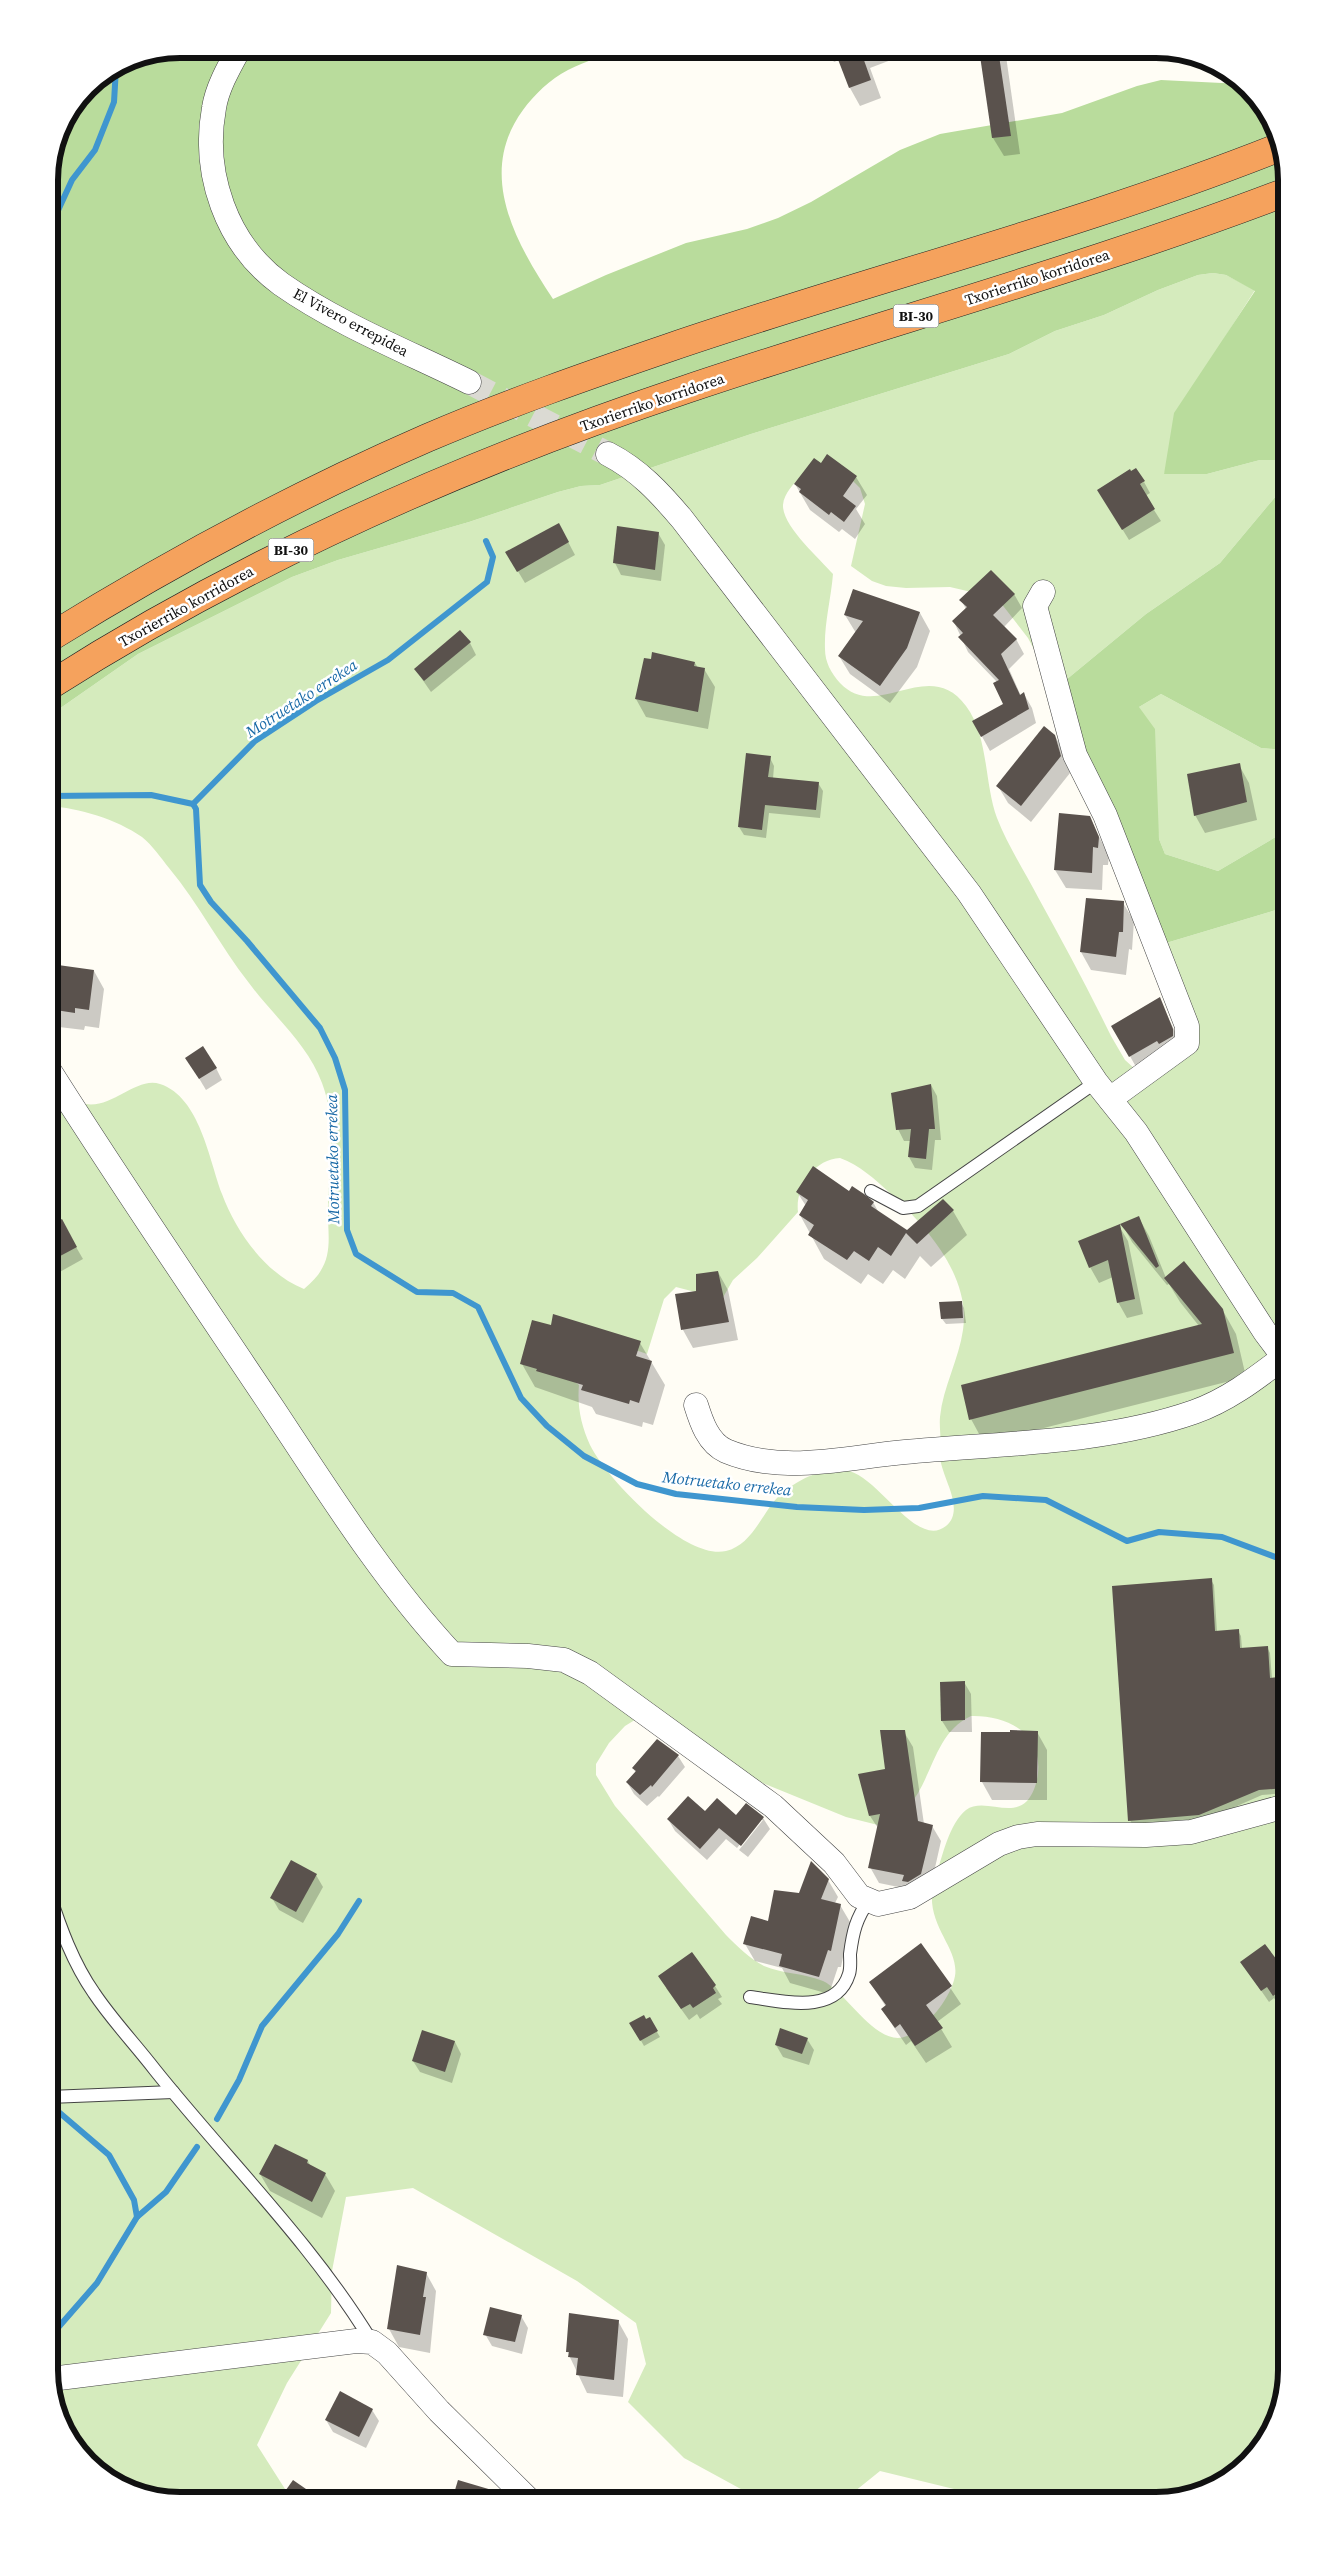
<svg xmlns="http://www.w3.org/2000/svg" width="1335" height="2549" font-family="'Source Serif 4',serif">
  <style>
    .green { fill: #d5ebbd; fill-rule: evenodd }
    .forest { fill: #b9dc9c }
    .shadow { fill: #0003 }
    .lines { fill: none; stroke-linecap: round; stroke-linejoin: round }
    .stream { stroke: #3f96cf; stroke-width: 6 }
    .building { fill: #5a524d }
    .street-tunnel { stroke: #dbdad3; stroke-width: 24; stroke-dasharray: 24 12; stroke-linecap: butt }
    .lane-casing { stroke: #444; stroke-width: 14 }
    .street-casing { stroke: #444; stroke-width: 25 }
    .highway-casing { stroke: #222; stroke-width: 29 }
    .lane { stroke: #fff; stroke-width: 12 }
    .street { stroke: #fff; stroke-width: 24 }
    .highway { stroke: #f5a25d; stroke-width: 28 }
    .labels { text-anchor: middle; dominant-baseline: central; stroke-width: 5; stroke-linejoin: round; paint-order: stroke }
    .shield { fill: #fff; stroke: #585858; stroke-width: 1 }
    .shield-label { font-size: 14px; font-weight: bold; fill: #111 }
    .street-label { font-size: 15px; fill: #111; stroke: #fff }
    .water-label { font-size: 16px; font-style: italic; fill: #1768a6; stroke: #fff }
    .rim { fill: none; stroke: #111; stroke-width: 6 }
  </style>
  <rect width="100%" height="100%" fill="#fffdf5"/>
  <g class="green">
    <path d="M1213,273L1226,275L1255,290L1225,337L1164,474H1207L1260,460H1286V484L1220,563L1146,614L1055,689L1028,638L997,598L950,587L906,588L886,586L872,581L851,566L865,504L860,488L847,475L802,476C794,483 784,493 783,505C782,526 820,559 833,574C831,599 824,624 825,649C825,662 831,673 840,683C878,723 928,655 966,706C989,737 984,783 997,818C1008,846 1025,872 1039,899C1064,944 1088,989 1111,1036L1125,1060L1135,1069L1181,1042L1156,946L1286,907V2370L1264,2442L1206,2490L1155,2500H1008L1005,2494L954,2489L880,2471L844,2500H761L684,2458L628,2402L646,2364L636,2323L577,2281L413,2188L346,2197L332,2271L331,2313L287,2383L257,2445L292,2500H171L107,2478L59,2420L49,2369V1072L81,1103C111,1112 135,1076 160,1084C200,1097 209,1160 222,1194C236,1232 266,1274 304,1289C337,1262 327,1241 328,1204C329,1163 337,1123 322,1083C308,1044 273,1016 249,983C220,946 199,904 169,868C161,858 152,845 142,837C116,819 79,808 49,806V716L138,654L292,577L338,560L469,522L558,492L581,486L600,485L751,434L1009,354L1055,331L1104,315L1158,290L1198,275ZM840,1158C860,1165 874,1179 890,1193C926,1226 971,1276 963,1330C959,1359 943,1387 940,1417C939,1429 942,1442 940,1454C939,1475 967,1508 946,1526C916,1550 878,1474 845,1470C819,1467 787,1484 771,1505C759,1522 748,1546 726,1551C685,1561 606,1478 590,1445C581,1425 577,1406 579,1385L559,1370L610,1341L647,1354L664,1299L676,1287L722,1299L733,1280L757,1258L798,1212C795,1188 814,1159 840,1158ZM971,1716C1007,1715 1042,1733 1038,1773C1037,1782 1034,1793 1027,1801C1011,1818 983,1797 966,1810C949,1824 943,1855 936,1875C919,1922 960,1945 955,1976C952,1992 938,2013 925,2023C920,2027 914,2034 907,2036C877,2049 847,1992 823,1981C804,1973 782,1974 764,1966C750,1959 737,1946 726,1935L615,1806L596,1775V1764L609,1743L625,1726L638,1718L743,1775L846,1817L878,1825C887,1820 901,1815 908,1807C933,1779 934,1733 971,1716Z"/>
    <path d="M1161,694L1261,748L1286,750V827L1279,835L1218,871L1165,854L1159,839L1139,707Z"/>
  </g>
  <g class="forest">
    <path d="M180,49H625C605,55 586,61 568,70C550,79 534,95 523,110C476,174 516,243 553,299L606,275L686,243L747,229L778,218L811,202L900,150L940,134L1062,113L1137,86L1161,80L1242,84L1276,129L1286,180V460H1260L1207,474H1164L1174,413L1255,291L1226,275L1213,273L1198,275L1158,290L1104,315L1055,331L1009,354L751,434L600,485L581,486L558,492L469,522L338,560L292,577L138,654L49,716V171L62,122L87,87L130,59Z"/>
    <path d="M1286,484V750L1261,748L1161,694L1139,707L1155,729L1159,839L1165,854L1218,871L1279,835L1286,827V907L1156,946L1055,689L1146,614L1220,563Z"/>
  </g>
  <g class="shadow">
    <path d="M826,49H887L891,60L870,68L881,98L860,106L850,88L839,60L834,62Z"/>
    <path d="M980,49H1005L1020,154L1004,156L993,138Z"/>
    <path d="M828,456L856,477L867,495L856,509L865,524L855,539L842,529L839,532L810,510L795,484L821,465Z"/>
    <path d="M1144,482L1150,493L1145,496L1161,521L1129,540L1105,501Z"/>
    <path d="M658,533L665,545L661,581L621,575L615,563Z"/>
    <path d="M565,536L575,555L525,583L507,553Z"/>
    <path d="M853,591L920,613L930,631L917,667L890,703L850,674L839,656L856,633L845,615Z"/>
    <path d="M1014,594L1022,608L1004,627L1016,639L1024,654L1009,669L1021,696L1024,694L1032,708L1036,723L990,751L974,722L1004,705L997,682L968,652L954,622L966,609L961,600Z"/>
    <path d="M470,643L476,655L431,692L415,669Z"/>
    <path d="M695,663L698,668L704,669L715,687L708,729L646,717L636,699Z"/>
    <path d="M1055,736L1065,754L1070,773L1031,822L1008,803L998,786Z"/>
    <path d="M770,758L774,766L773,779L818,783L823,791L820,818L769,813L766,838L744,835L739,827Z"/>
    <path d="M1239,765L1249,783L1257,820L1205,833L1195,815Z"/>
    <path d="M1089,817L1109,856L1108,865H1103L1102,890L1066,888L1055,870Z"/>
    <path d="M1087,899L1123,903L1134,921L1132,950L1129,949L1126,975L1091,970L1081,952Z"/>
    <path d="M49,970L94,971L104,989L99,1028L85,1026L84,1030L59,1027L49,1009Z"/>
    <path d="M1159,999L1183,1048L1140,1074L1113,1026Z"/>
    <path d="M216,1068L222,1080L206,1090L194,1070Z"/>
    <path d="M931,1085L937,1096L941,1140H935L932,1170L915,1168L909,1157L911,1141H904L898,1129Z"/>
    <path d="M797,1192H850L873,1202L879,1213L907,1232L942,1201L953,1211L967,1235L931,1267L920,1256L905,1279L893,1270L883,1284L868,1274L861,1284L824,1259L800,1215L806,1206Z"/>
    <path d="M1139,1218L1149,1236L1166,1278L1222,1309L1236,1334L1246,1377L984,1443L971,1419L1199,1326L1180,1302L1169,1284L1167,1285L1132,1242L1122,1224Z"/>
    <path d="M61,1221L83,1259L49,1278V1227Z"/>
    <path d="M1119,1226L1128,1241L1143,1314L1127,1318L1118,1302L1113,1277L1099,1283L1090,1267Z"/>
    <path d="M718,1272L728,1290L738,1340L693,1348L683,1330L677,1295L698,1292Z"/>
    <path d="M961,1302L964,1308L966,1323L946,1324L942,1319Z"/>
    <path d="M551,1326L640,1343L665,1385L653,1425L643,1422L642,1427L596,1414L592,1407L535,1387L522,1364Z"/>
    <path d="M1211,1580L1214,1585L1217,1632L1238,1631L1241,1636L1242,1649L1267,1647L1270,1653L1272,1679L1286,1678V1793L1262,1795L1203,1821L1133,1826L1130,1820Z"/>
    <path d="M964,1682L971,1694L972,1732H949L942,1721Z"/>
    <path d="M904,1732L913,1747L924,1824L932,1826L941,1841L930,1890L908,1889L879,1883L870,1867L878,1828L870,1816L886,1770Z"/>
    <path d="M1037,1732L1047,1750V1800H992L982,1782Z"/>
    <path d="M678,1756L685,1767L659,1797L658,1796L647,1806L634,1794L627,1782L636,1773L633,1768Z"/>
    <path d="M736,1817L763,1818L770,1829L748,1857L739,1850L763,1820H760L737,1848L726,1839L707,1860L675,1831L668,1819Z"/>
    <path d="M1286,1831V1867L1279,1832Z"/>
    <path d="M316,1875L323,1887L303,1923L279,1910L272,1898Z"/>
    <path d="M828,1880L838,1897L835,1903L840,1905L850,1922L841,1967H838L829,1994L790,1983L782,1968L755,1961L745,1944L800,1895Z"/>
    <path d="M921,1944L961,2004L937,2022L952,2047L926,2063L911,2041L906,2045L893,2026L883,2009L886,2007L870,1982Z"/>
    <path d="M1242,1963L1285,1972L1286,2002L1280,2007L1274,1998L1269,2002Z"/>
    <path d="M715,1986L722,1997L718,1999L722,2004L700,2019L697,2014L689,2020L666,1988Z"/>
    <path d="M649,2019L660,2037L644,2046L631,2023Z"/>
    <path d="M423,2032L455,2042L461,2054L452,2083L420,2072L413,2061Z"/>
    <path d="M807,2039L814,2050L809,2065L783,2057L776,2045Z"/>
    <path d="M308,2161L311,2167L325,2174L335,2191L322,2218L270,2191L260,2174Z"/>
    <path d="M426,2273L436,2291L430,2353L399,2347L389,2329Z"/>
    <path d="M521,2316L528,2328L522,2354L492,2346L485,2334Z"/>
    <path d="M618,2321L628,2339L623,2397L587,2393L567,2351Z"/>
    <path d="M372,2410L379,2421L366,2448L333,2432L326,2420Z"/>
    <path d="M305,2490L308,2496L305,2500H286L284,2495Z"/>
    <path d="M365,2493L381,2500H362Z"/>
  </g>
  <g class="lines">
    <g class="stream">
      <path d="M49,326L51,273L49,230L72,180L95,150L114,102L116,68"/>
      <path d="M486,541L493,557L487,582L388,660L316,701L255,741L193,804L196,809L200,885L211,902L247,941L320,1028L335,1058L345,1090L347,1230L356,1254L417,1292L453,1293L478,1307L521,1398L547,1426L584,1456L637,1484L676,1494L797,1507L864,1510L919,1508L983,1496L1046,1500L1127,1541L1159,1532L1222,1537L1286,1561"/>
      <path d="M49,796L151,795L193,804"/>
      <path d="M217,2119L239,2080L262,2026L338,1934L359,1901"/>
      <path d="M137,2217L166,2192L197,2147"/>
      <path d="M49,2338L97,2283L137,2217L134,2200L109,2155L54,2108L49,2079"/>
    </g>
  </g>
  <g class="building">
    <path d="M834,49H860L871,80L849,88Z"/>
    <path d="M979,49H998L1011,136L992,138Z"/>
    <path d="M827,454L857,476L843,496L856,506L844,522L831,512L829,515L799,492L801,489L794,484L814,458L821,463Z"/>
    <path d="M1136,468L1145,481L1140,484L1155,509L1122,530L1097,490L1130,469L1131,471Z"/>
    <path d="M559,523L569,542L517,572L505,552Z"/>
    <path d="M617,526L659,532L655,570L613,563Z"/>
    <path d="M991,570L1015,594L993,615L1017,639L1001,654L1020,695L1024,692L1029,709L981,737L972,721L1003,704L993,683L999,680L958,637L963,633L952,621L967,607L959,600Z"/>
    <path d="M853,589L920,612L907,648L880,686L838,656L863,621L844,615Z"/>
    <path d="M460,630L471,642L424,681L414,669Z"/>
    <path d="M652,652L695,662L694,666L705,668L698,712L635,699L644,658L651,659Z"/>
    <path d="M1044,726L1055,735L1061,756L1021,806L996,786Z"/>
    <path d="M746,753L771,756L768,777L819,782L816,810L765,805L762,830L738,827Z"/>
    <path d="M1240,763L1247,802L1194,816L1187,774Z"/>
    <path d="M1059,813L1090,816L1099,837L1098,848L1093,847L1092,873L1054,870Z"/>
    <path d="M1086,898L1124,901L1123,932H1119L1116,957L1080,952Z"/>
    <path d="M58,965L94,970L89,1010L75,1008V1013L49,1009V969L57,970Z"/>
    <path d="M1160,997L1173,1029V1036L1159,1044L1157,1041L1129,1057L1111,1026Z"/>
    <path d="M203,1046L217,1068L199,1079L185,1058Z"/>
    <path d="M931,1084L935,1129H929L926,1159L908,1157L911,1129L896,1130L891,1093Z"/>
    <path d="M813,1166L849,1191L852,1186L864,1194L874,1202L871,1206L907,1230L943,1199L954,1210L917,1244L906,1233L891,1256L878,1247L869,1261L854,1251L847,1260L808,1235L814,1225L799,1215L808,1200L796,1192Z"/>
    <path d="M1139,1216L1159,1266L1156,1268L1120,1224Z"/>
    <path d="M62,1219L77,1247L49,1262V1226Z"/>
    <path d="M1120,1224L1135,1299L1117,1303L1108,1260L1089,1268L1078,1241Z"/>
    <path d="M1184,1261L1223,1309L1234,1353L969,1420L961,1385L1202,1324L1164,1278Z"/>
    <path d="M718,1271L729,1322L681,1330L675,1294L696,1291V1274Z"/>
    <path d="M962,1301L963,1318L941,1319L939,1302Z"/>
    <path d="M553,1314L641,1341L636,1356L652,1361L639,1403L630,1400L629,1404L581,1390L583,1385L536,1371L537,1369L520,1364L532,1320L551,1325Z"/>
    <path d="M1212,1578L1215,1631L1239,1629L1240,1648L1268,1646L1270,1678L1286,1676V1788L1259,1790L1199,1815L1128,1821L1112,1586Z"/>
    <path d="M965,1681V1720L941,1721L940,1682Z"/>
    <path d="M880,1730H905L918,1821L933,1825L921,1874L908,1882L902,1881L904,1875L868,1868L880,1814L869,1816L858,1774L885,1769Z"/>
    <path d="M1010,1730L1038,1731L1037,1783L980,1782L981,1732H1010Z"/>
    <path d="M657,1739L679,1755L652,1787L651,1785L640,1795L626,1782L636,1771L632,1768Z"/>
    <path d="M688,1796L705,1811L717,1798L736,1815L746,1803L764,1817L741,1846L719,1828L700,1849L667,1819Z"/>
    <path d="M291,1860L317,1874L296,1912L270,1898Z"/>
    <path d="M811,1861L829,1879L821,1899L841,1904L831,1951L828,1950L819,1977L779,1966L782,1954L743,1944L751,1916L768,1921L774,1890L799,1893Z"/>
    <path d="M921,1943L952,1986L926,2005L943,2028L915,2046L900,2024L895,2028L881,2009L886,2005L869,1982Z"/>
    <path d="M1265,1944L1286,1972V1986L1273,1996L1267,1987L1261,1991L1240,1962Z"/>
    <path d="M692,1952L716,1985L713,1988L716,1993L693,2008L690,2004L681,2009L658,1976Z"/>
    <path d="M644,2015L646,2019L650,2017L658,2031L640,2041L629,2023Z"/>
    <path d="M780,2028L808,2038L802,2054L775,2045Z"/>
    <path d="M422,2030L455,2041L445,2072L412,2061Z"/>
    <path d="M275,2144L308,2160L307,2163L326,2173L312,2202L259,2174Z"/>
    <path d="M397,2265L427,2272L423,2297H426L420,2335L387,2329Z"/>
    <path d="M490,2307L522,2315L515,2342L483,2335Z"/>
    <path d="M569,2313L619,2320L614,2380L576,2375L578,2358L568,2357L569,2352H566Z"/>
    <path d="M340,2391L373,2409L359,2437L325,2420Z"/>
    <path d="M293,2480L306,2489L298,2500H279Z"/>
    <path d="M458,2480L502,2493L510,2500H452Z"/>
  </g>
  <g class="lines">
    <path class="street-tunnel" d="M469,382L608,454"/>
    <g class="lane-casing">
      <g id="lane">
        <path d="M871,1191L903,1208L918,1206L1096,1082"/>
        <path d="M49,1893C60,1927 73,1963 94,1993C112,2020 135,2044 155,2070C227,2160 312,2243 372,2342"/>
        <path d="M750,1997C782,2001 836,2016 849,1974C851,1968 850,1960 850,1954C853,1931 856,1919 869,1900"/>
        <path d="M49,2097L173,2092"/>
      </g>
    </g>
    <g class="street-casing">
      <g id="street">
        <path d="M239,49C229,67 217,88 214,108C202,173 226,244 281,284C338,324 406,351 469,382"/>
        <path d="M608,454C639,470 660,493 682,519L969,893L1096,1082L1136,1132L1265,1332L1286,1360"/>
        <path d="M1043,592L1035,606L1075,755L1105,815L1187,1026V1043L1110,1099"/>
        <path d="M49,1070C121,1184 197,1295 272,1407C327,1490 384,1581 452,1654L528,1656L564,1660L590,1673L773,1806L834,1863L859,1896L878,1904L910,1897L999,1844L1018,1837L1037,1834L1146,1835L1191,1832L1286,1806"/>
        <path d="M696,1405C701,1421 708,1443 726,1451C783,1475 847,1457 905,1452C1001,1443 1102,1444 1194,1412C1228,1400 1255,1379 1284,1357"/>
        <path d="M51,2379L356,2341L372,2342L387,2353L439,2411L529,2500"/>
      </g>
    </g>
    <g class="highway-casing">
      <g id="highway">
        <path d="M49,638C170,563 296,495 427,438C506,404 589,375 671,347C873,278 1081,226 1280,147"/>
        <path d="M49,686C248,559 463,464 687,389C886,322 1090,267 1286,192"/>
      </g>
    </g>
    <use href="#lane" class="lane"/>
    <use href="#street" class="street"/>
    <use href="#highway" class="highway"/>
  </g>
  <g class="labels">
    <g class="shield">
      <rect x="893.5" y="304.5" width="45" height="23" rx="4"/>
      <rect x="268.5" y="538.5" width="45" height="23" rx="4"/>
    </g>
    <g class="shield-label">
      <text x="916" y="316">BI-30</text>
      <text x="291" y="550">BI-30</text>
    </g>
    <g class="street-label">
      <text transform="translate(1037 277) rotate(-18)">Txorierriko korridorea</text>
      <text transform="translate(351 322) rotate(28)">El Vivero errepidea</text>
      <text transform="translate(652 402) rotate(-19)">Txorierriko korridorea</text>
      <text transform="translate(186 606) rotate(-29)">Txorierriko korridorea</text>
    </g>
    <g class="water-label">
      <text transform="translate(301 698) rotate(-33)">Motruetako errekea</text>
      <text transform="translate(332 1159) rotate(-91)">Motruetako errekea</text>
      <text transform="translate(727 1483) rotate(6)">Motruetako errekea</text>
    </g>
  </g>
  <path d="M0 0H1335V2549H0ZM180 58H1156A122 122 0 0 1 1278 180V2370A122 122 0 0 1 1156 2492H180A122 122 0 0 1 58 2370V180A122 122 0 0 1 180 58Z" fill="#fff" fill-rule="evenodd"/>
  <path class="rim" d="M180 58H1156A122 122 0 0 1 1278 180V2370A122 122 0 0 1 1156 2492H180A122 122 0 0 1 58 2370V180A122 122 0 0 1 180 58Z"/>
</svg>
